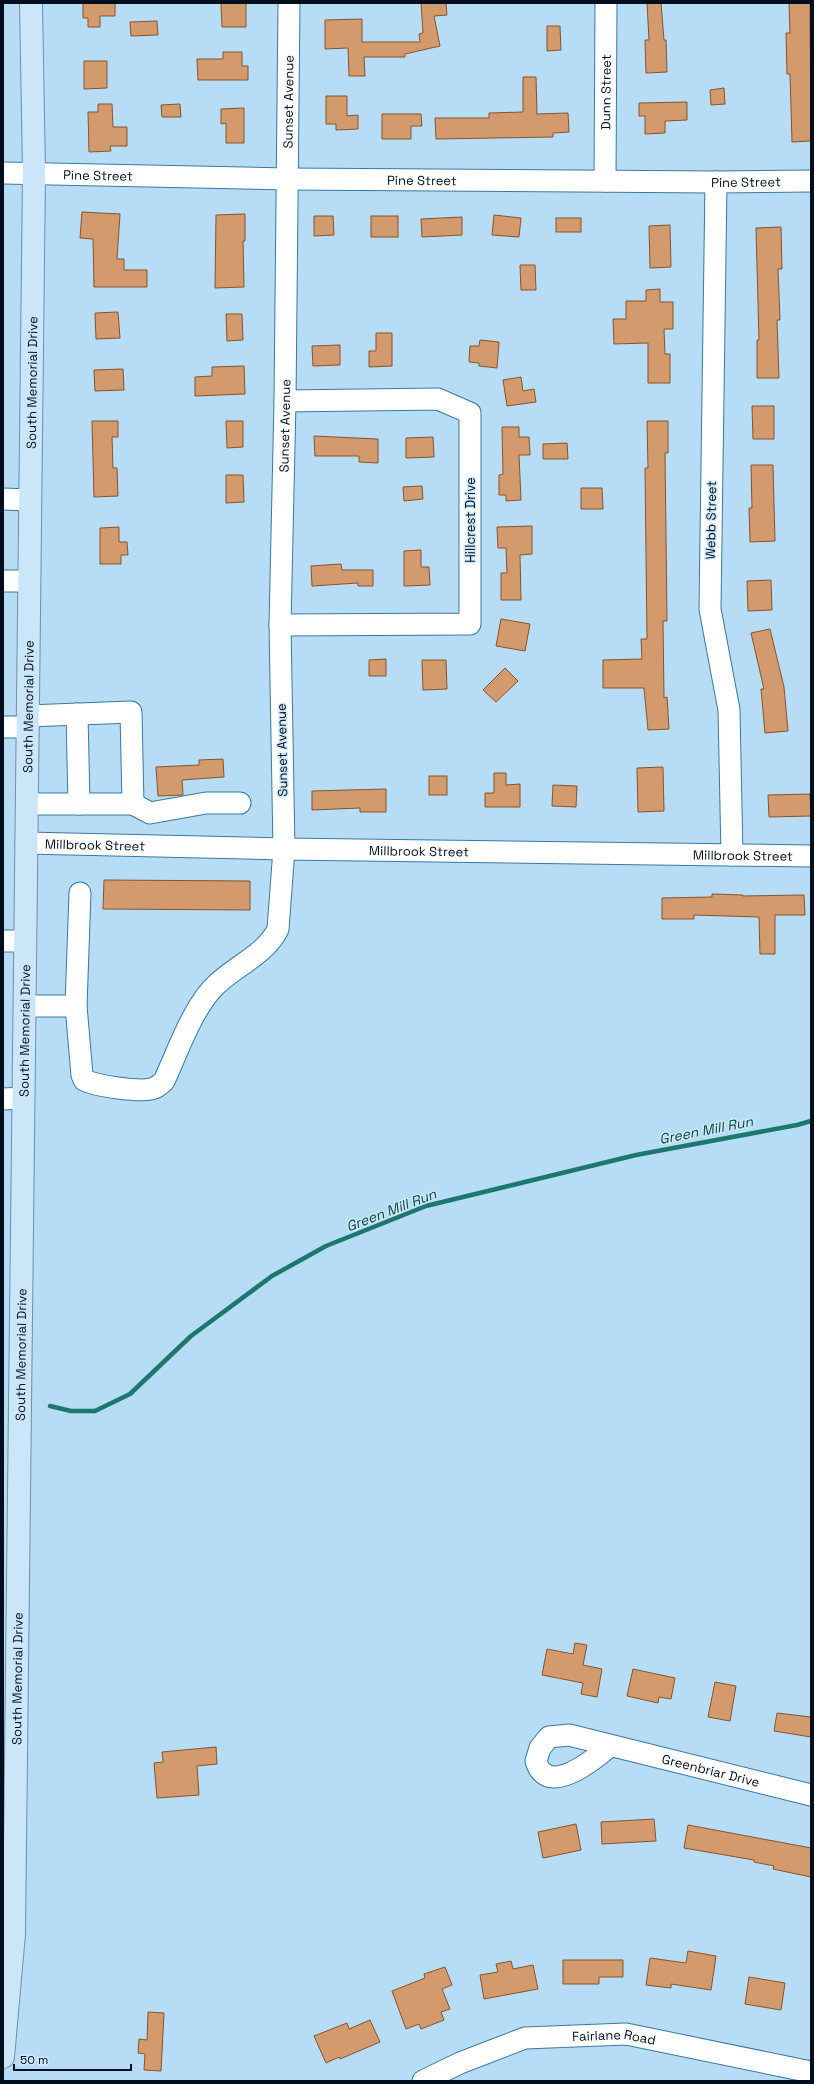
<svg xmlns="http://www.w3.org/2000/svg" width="814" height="2084" font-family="'Space Grotesk',sans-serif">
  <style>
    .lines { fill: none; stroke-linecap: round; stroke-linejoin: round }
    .stream { stroke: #1c776c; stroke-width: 4.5 }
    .building { fill: #d39a6e; stroke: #875429 }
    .minor-casing { stroke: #3879a0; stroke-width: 23 }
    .major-casing { stroke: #6e90a9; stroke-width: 24 }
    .minor { stroke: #fff; stroke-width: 21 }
    .major { stroke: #cbe6f9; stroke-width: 22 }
    .labels { text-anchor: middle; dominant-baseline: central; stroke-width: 3; stroke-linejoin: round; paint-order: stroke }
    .street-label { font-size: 13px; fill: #000e1d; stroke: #cee7f9 }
    .water-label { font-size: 14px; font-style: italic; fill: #014a3e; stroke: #cee7f9 }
  </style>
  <rect width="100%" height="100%" fill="#b6dcf6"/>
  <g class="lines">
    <path class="stream" d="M50,1406L71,1411H95L130,1394L191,1336L272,1276L326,1246L426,1206L636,1155L797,1125L811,1121"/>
  </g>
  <g class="building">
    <path d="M83,3H115V16H100V27H88V18H83Z"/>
    <path d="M221,3H246V27H222Z"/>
    <path d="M421,3H446L447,15L434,16L440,46L405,54V57H364L365,76H349L348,48L325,49V20L362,19V42H420L419,34L423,33Z"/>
    <path d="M647,3H661L664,40H666L667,72L646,73L645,40H649Z"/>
    <path d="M789,3H810L811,141L792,142L790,74H787L786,33H790Z"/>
    <path d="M157,21L158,35L131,36L130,22Z"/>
    <path d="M547,26H560L561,50L547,51Z"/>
    <path d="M223,52H242V66H248V80H198L197,59H223Z"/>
    <path d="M84,61H107V88L84,89Z"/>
    <path d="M523,77H536L537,114L568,113L569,132L553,133V137L436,139L435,118H489V113L523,112Z"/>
    <path d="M724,88L725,104L711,105L710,90Z"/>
    <path d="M326,96H347V116L358,115V129L336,130V124H326Z"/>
    <path d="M687,102V120L665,121V133L645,134V116H639V103Z"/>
    <path d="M98,104H112L113,127H127V146H110L111,151L89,152L88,112H98Z"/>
    <path d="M180,104L181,117H162L161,105Z"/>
    <path d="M244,108V143H226V123L221,124V109Z"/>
    <path d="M382,114H421L422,126H411V139H382Z"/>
    <path d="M82,212L120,214L117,259H124V270H147V287H94L93,239L80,238Z"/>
    <path d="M245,214V241H243L244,287L215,288L216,215Z"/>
    <path d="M494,215L521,218L519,237L492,235Z"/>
    <path d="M314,216H333L334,235L314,236Z"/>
    <rect x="371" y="216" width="27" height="21"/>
    <path d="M462,217V235L422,237L421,219Z"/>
    <rect x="556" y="218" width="25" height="14"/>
    <path d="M670,225L671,267L650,268L649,226Z"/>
    <path d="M781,227L782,269H778L780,320H777L779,378H757V340H759L756,228Z"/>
    <path d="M520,265H535L536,290H521Z"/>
    <path d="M660,289V302H673V329H664L665,354H670V383H648V343L614,344L613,319H626V301H646V290Z"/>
    <path d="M118,312L120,338L96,339L95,313Z"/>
    <path d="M226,314H242L243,340L227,341Z"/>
    <path d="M376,333H392V366L369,367V351H376Z"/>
    <path d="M480,340L499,342L497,368L479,366V363L469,362L470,346H479Z"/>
    <path d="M340,345V365L313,366L312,346Z"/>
    <path d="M244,366L245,394L195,396V377L212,376V367Z"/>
    <path d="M123,369L124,390L95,391L94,370Z"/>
    <path d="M521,377L523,391L534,389L536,402L507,406L503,380Z"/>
    <path d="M752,406H774V439H753Z"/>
    <path d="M92,421H118V437H112L113,468H117L118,496L94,497Z"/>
    <path d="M226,421H243V447L227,448Z"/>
    <path d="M647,421H668V453H665L667,621H663L664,698L667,697L669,729L648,730L644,688H603V660L642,659L641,639H647L645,468H648Z"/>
    <path d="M502,427H519V437H529L530,455H519L521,500L506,501V495H499V475L503,474Z"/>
    <path d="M314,436L378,439V463L359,462V456H315Z"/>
    <path d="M433,437L434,457L406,458V438Z"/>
    <path d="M567,443L568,459H543V444Z"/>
    <path d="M751,465H773L775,541L750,542L749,508H752Z"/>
    <path d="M226,475H243L244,502L226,503Z"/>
    <path d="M422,486L423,499L404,501L403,487Z"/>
    <path d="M581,488H602L603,509H581Z"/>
    <path d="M532,526V554L520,555L521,600H501V573H507L506,548H498L497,527Z"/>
    <path d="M119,527V542H127L128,555H121V564H100V528Z"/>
    <path d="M421,550V567H429L430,585L404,586V551Z"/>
    <path d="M341,564L342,570H373V586H358V583L312,586L311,566Z"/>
    <path d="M771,580L772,610L748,611L747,581Z"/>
    <path d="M501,619L530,624L525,651L496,646Z"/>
    <path d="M770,629L784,687L788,731L765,733L761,689H764L751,633Z"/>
    <path d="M386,659V676H369V660Z"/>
    <path d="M422,660H446L447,689L423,690Z"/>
    <path d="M505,668L518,681L496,702L483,690Z"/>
    <path d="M223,759L224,777L182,780L183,795L158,796L156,767L199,765V760Z"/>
    <path d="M663,767L664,811L638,812L637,768Z"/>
    <path d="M494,773H506V785L520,784V807H485V793H494Z"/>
    <rect x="429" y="776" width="18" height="19"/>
    <path d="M553,785L577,786L576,807L552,806Z"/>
    <path d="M386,789V812H360V808L312,810V791Z"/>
    <path d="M810,794L811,816L769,817L768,795Z"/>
    <path d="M104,880L250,881V910L103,909Z"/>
    <path d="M712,894L743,895V896L804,895L805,915H775V954H760L759,917L694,915V919H662V898L712,897Z"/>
    <path d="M575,1643L587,1645L583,1665L602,1669L597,1697L581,1694L583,1683L542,1675L547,1649L573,1654Z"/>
    <path d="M633,1669L675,1678L671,1699L659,1697L658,1703L627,1696Z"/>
    <path d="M715,1682L736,1686L730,1721L708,1717Z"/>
    <path d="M777,1713L811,1717V1737L774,1731Z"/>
    <path d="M216,1747L217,1764L197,1766L199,1795L157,1798L154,1763L163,1762L162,1752Z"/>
    <path d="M654,1819L656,1841L602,1844L601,1822Z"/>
    <path d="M576,1824L581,1850L543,1858L538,1832Z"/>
    <path d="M688,1825L811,1848V1877L773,1869L774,1866L754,1862V1860L684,1848Z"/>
    <path d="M688,1951L716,1956L711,1990L671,1984V1988L646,1985L650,1958L686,1963Z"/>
    <path d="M563,1960H623V1977H599V1984H563Z"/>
    <path d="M511,1961L513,1969L533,1965L538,1989L484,1999L480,1975L498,1972L496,1964Z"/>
    <path d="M445,1967L452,1985L442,1989L450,2009L441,2012L444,2020L421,2029L419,2024L406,2029L392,1991L425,1978L424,1974Z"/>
    <path d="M749,1977L785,1983L781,2010L745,2004Z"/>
    <path d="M148,2012L164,2013L161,2071L144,2070L145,2054L138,2053L139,2039L147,2040Z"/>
    <path d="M370,2020L380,2042L340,2059L339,2057L326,2063L314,2036L347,2023L349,2029Z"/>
  </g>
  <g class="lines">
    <g class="minor-casing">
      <g id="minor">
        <path id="s1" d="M3,173L287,179L716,182L811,181"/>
        <path id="s2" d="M605,181L606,3"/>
        <path d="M716,182L710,609L729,710L732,855"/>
        <path d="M3,499L29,500"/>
        <path d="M3,581H29"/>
        <path d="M280,625L470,624V413L438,399L285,401"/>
        <path d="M77,714L79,804"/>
        <path d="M3,727H28"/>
        <path d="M27,804H133L131,712L28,716"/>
        <path d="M133,804L150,813L206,803H240"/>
        <path id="s3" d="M26,843L284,849L811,856"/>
        <path id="s4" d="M80,893L76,1006L82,1075L84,1080C96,1086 138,1092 151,1089C156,1088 160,1085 164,1081C178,1051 193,1006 217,984C237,965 266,954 278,929L284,849L280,625L285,401L289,3"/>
        <path d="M3,941H25"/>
        <path d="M25,1006H76"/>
        <path d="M3,1099L23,1098"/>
        <path id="s5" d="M610,1746C597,1757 559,1789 542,1772C539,1770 537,1764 536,1761L540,1748L549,1737L569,1735L811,1795"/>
        <path id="s6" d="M423,2081L460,2063L525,2038L626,2034L811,2072"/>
      </g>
    </g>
    <g class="major-casing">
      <g id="major">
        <path id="s7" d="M3,2057L14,1934L34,173L31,3"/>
      </g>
    </g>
    <use href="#minor" class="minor"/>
    <use href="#major" class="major"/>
  </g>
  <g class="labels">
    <g class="street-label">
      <text stroke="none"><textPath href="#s2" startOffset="89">Dunn Street</textPath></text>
      <text stroke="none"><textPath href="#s4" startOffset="1293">Sunset Avenue</textPath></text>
      <text stroke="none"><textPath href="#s1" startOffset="95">Pine Street</textPath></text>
      <text stroke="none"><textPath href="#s1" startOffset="419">Pine Street</textPath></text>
      <text stroke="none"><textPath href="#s1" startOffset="743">Pine Street</textPath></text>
      <text stroke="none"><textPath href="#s7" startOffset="1675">South Memorial Drive</textPath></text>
      <text stroke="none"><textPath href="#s4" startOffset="969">Sunset Avenue</textPath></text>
      <text transform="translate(470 520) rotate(-90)">Hillcrest Drive</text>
      <text transform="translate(711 520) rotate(-89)">Webb Street</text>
      <text stroke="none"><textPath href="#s7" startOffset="1351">South Memorial Drive</textPath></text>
      <text transform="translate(282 750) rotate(-91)">Sunset Avenue</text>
      <text stroke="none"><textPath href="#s3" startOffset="69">Millbrook Street</textPath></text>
      <text stroke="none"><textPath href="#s3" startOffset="393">Millbrook Street</textPath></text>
      <text stroke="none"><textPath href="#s3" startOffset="717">Millbrook Street</textPath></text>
      <text stroke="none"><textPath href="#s7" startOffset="1027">South Memorial Drive</textPath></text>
      <text stroke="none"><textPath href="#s7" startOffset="703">South Memorial Drive</textPath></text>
      <text stroke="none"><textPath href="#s7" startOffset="379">South Memorial Drive</textPath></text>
      <text stroke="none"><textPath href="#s5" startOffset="285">Greenbriar Drive</textPath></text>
      <text stroke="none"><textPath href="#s6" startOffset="200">Fairlane Road</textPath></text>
    </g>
    <g class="water-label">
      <text transform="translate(706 1130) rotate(-11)">Green Mill Run</text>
      <text transform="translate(391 1210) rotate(-21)">Green Mill Run</text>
    </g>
  </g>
  <rect width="814" height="2084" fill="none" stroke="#000e1d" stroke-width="8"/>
  <path d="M14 2064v6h117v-6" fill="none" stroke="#000e1d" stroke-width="2"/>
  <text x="20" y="2064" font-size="12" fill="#000e1d" stroke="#cee7f9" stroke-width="3" paint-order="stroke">50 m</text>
</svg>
